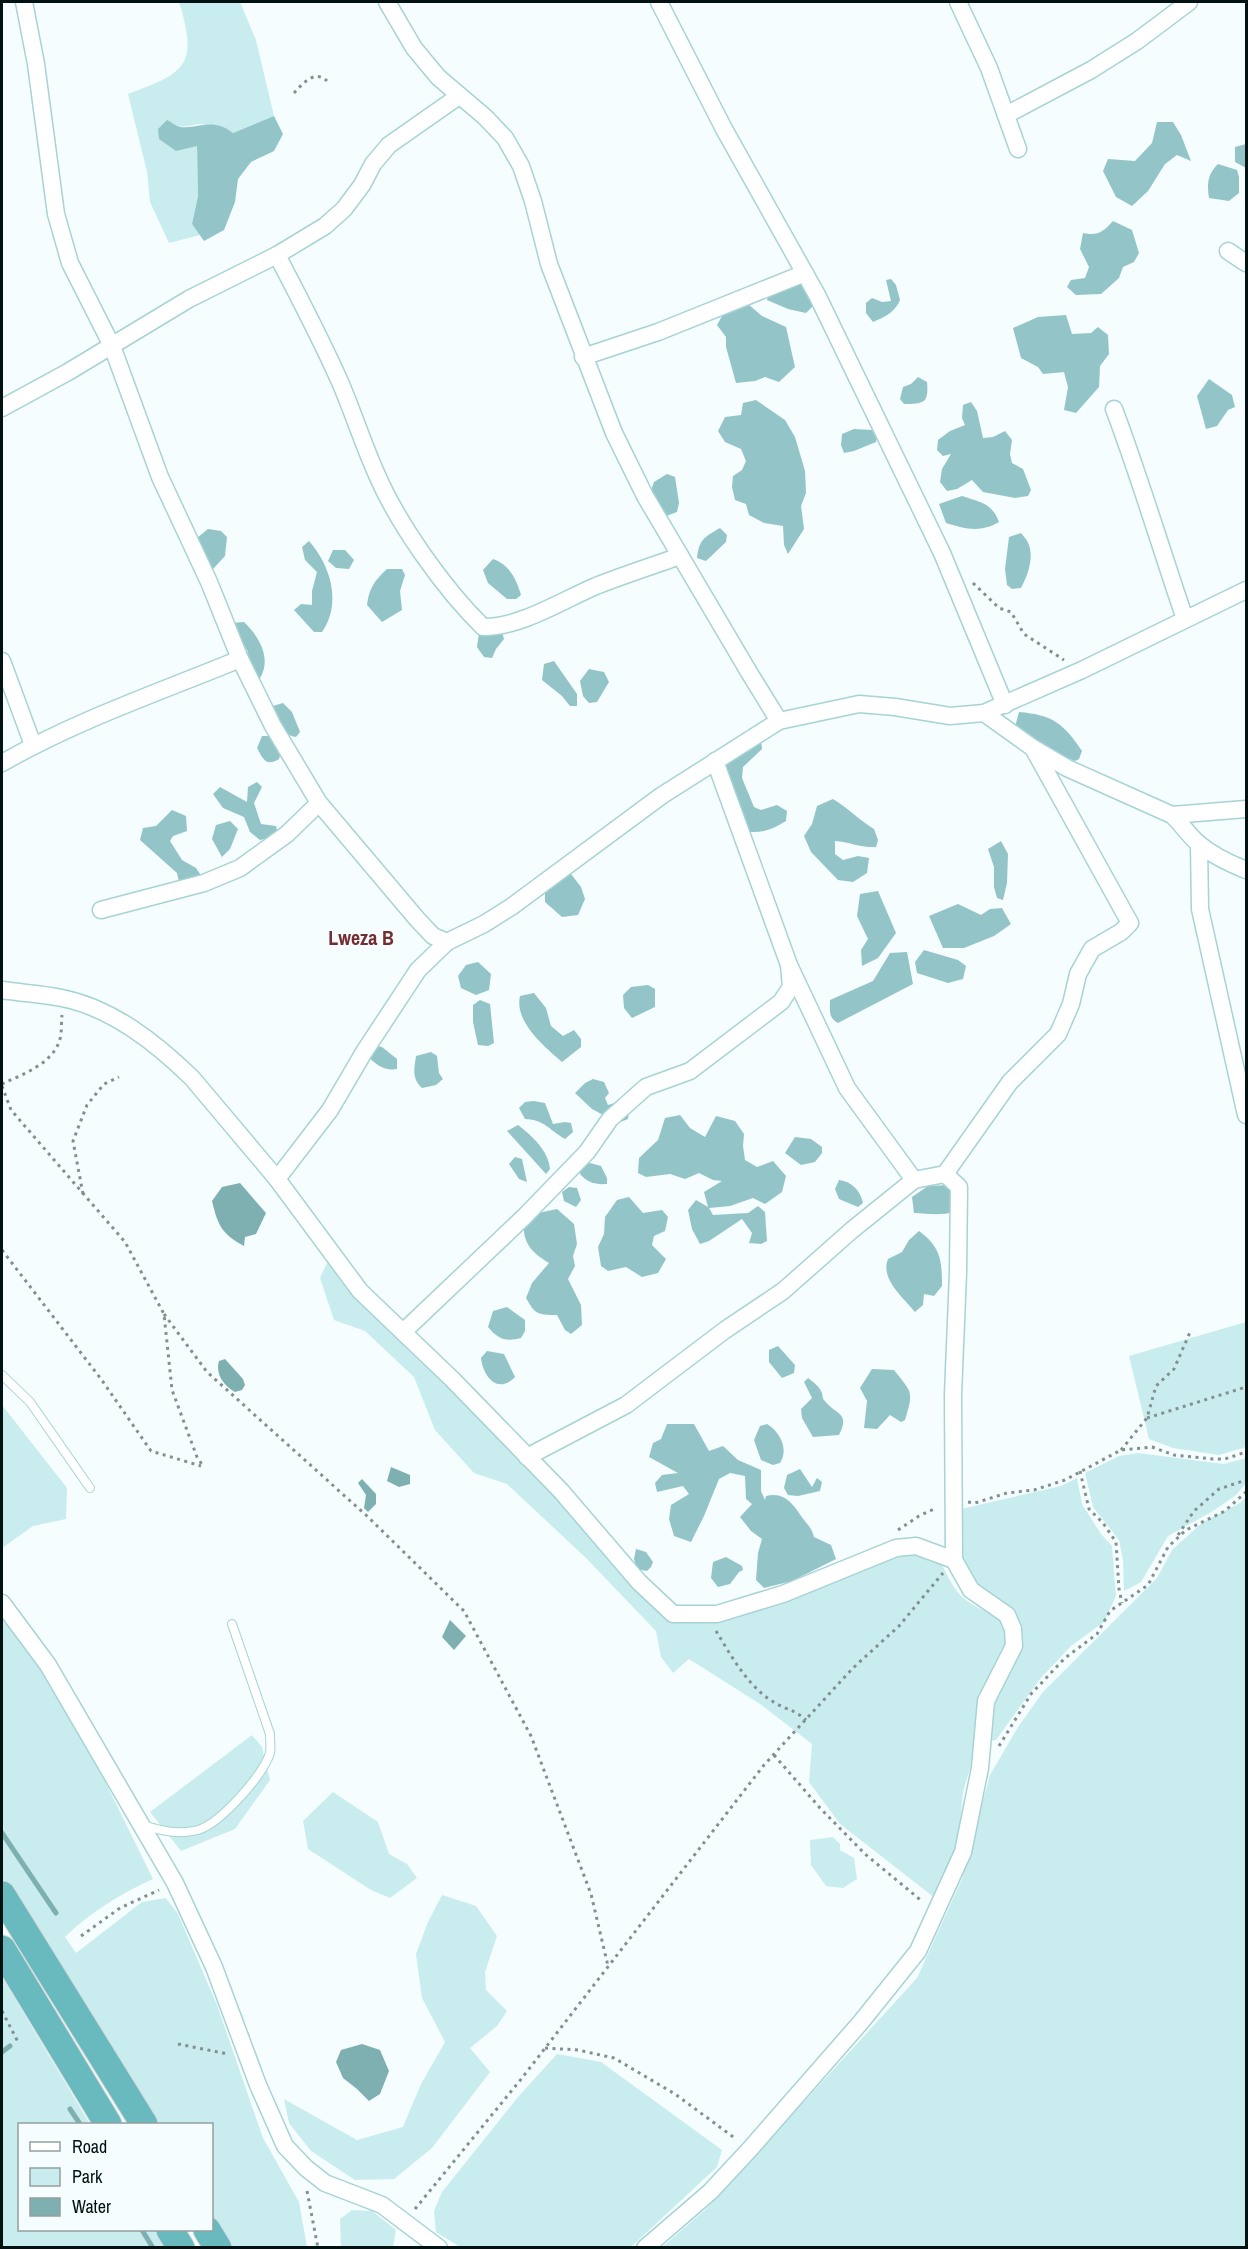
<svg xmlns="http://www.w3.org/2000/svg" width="1248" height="2249" font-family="'Archivo Narrow',sans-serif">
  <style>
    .green { fill: #c9edef }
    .forest { fill: #93c5c8 }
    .water { fill: #7eb0b2 }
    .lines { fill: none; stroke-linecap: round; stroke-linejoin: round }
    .stream { stroke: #7eb0b2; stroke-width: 5 }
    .service-casing { stroke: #a7d3d5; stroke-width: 10 }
    .minor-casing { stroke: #a7d3d5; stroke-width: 19 }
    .trunk-casing { stroke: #d7d9d9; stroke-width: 29 }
    .path { stroke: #848f90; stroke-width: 3; stroke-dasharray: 3 4.5; stroke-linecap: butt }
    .service { stroke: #fff; stroke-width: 8 }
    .minor { stroke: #fff; stroke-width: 16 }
    .trunk { stroke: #68babe; stroke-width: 27 }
    .labels { text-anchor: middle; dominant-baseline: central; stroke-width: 4.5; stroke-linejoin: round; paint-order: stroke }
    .quarter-label { font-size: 20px; font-weight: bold; fill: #742d31; stroke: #f5fdfe }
  </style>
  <rect width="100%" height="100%" fill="#f5fdfe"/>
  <g class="green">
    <path d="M179,2H240L256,40L274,116L233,133L201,124L179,127L197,146L198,196L192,224L200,235L169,243L150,202L147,172L128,94C185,73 199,66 179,2Z"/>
    <path d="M329,1259L379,1322L444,1379L571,1511L665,1618L835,1577L914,1552L929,1561L942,1564C947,1576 955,1592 966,1600C984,1614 1001,1612 1009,1636L963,1792L957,1854L940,1881L935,1898L840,1824L809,1782L812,1744L760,1704L689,1659L673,1673L661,1657L656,1631L585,1557L507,1484L474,1473L435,1430L414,1377L365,1331L334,1320L320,1278Z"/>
    <path d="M1246,1322V1447L1219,1455L1173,1448L1149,1439L1129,1356Z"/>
    <path d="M2,1405L67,1488L66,1519L33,1526L2,1548Z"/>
    <path d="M1138,1453L1224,1464L1246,1458V1483L1236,1495L1213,1511L1168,1536L1141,1582L1124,1591L1123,1560L1119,1540L1093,1507L1085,1473L1119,1456Z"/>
    <path d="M1077,1478L1082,1504L1101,1534L1112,1546L1116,1596L1104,1622L1071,1646L1040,1679L996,1740L990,1741L994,1700L1018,1625L972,1583L957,1546L961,1509L1061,1486Z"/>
    <path d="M1246,1497V2247L661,2248L706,2209L917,1978L962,1879L990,1775L1018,1727L1043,1692L1157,1578L1172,1550L1203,1522L1240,1503Z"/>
    <path d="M2,1618L40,1662L92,1755L153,1879C122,1893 89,1913 65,1937L76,1953L142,1902L166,1898L178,1914L217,2005L263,2138L299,2202L307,2247H229L212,2219V2124H154L91,2020L2,1878Z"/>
    <path d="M252,1735L262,1747L270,1780L235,1829L181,1851L150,1812Z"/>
    <path d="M333,1792L378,1822L389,1854L407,1864L417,1878L390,1898L371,1890L308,1849L303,1821Z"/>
    <path d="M833,1837L840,1844V1850L854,1858L857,1879L843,1888L826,1886L811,1865L810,1840Z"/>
    <path d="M442,1895L476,1906L497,1936L485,1972L486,1990L507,2011L497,2026L470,2048L490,2072L432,2148L394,2179L355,2180L311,2151L289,2123L284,2099L357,2140L403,2127L421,2084L445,2042L422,1998L416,1954L428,1922Z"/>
    <path d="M2,1977L90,2124H20V2230H154L165,2247H2Z"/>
    <path d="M557,2054L601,2062L722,2150L717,2167L631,2247H460L436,2232L434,2211L442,2192L518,2097Z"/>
    <path d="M352,2210L372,2211L396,2230L393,2247H341L340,2219Z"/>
  </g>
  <g class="forest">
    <path d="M274,116L283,134L274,151L251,162L238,179L235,202L224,230L204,241L192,224L198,196L197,146L176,151L159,139L158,129L167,120C171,122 176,126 180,127C201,129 212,117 233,133Z"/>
    <path d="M1157,122H1173L1181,135L1191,161L1177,155L1165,164L1148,191L1132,206L1116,197L1103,171L1108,159L1135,161L1152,143Z"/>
    <path d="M1246,144V168L1235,162V147Z"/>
    <path d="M1218,164L1237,170L1239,177V193L1229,201L1209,198C1207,184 1207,175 1218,164Z"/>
    <path d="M1113,221L1132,230L1139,253L1134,262L1123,267L1119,278L1101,294L1076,295L1067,287L1071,280L1085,278L1089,267L1080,249L1083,233C1098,236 1103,232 1113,221Z"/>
    <path d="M891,279L896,285L900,300C895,312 885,317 873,322L866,313V303L872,298L882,302L891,301L886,280Z"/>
    <path d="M795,283L807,287L814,305L806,313L788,309L767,300L769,293Z"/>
    <path d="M739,304H748L762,316L786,327L795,367L779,382L765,377L755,381L736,383L726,347V337L717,325L722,316Z"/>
    <path d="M1066,315L1072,334L1091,333L1098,327L1108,335L1109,354L1100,366L1099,387L1076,413L1064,410L1068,387L1064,372L1043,374L1038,367L1021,358L1013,328L1038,317Z"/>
    <path d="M918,377L927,382C929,403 924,404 904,404L900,399L903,387L911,384Z"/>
    <path d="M1209,379L1232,395L1235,407L1228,410L1217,426L1206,429L1197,396Z"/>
    <path d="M756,400L785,420L795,437L805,471L806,493L801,506L804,529L788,554L784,545L783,526L764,523L749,515L746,504L735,500L732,487L733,476L742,470L746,461L741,449L725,442L718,431L725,417L741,415L743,403Z"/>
    <path d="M971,402L977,411L983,438L993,437L1005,431L1012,440L1010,454L1012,463L1023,469L1031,490L1028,496L1015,498L983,492L972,480L957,489L947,491L940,482L942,469L951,454L943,456L937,450L938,440L950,431L965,425L962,418L963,405Z"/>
    <path d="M854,429L872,430L877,437L876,442L854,451L844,453L841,445L842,434Z"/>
    <path d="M667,474L675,477L679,503L677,512L666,516L650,493L654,482Z"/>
    <path d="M962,496C980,502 992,503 999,522C980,533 966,529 946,523L939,504Z"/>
    <path d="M720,528L727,535L726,542L706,561L697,558C699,539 705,537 720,528Z"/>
    <path d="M208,529L221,531L227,537L225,556L213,569H198L197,538Z"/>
    <path d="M1021,533C1024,537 1028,541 1029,545C1034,559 1027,577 1021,588L1012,589L1007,585L1005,569L1009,537Z"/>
    <path d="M309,541C331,566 342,604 322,632H314L294,610L301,604L312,605V591L317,572L305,560L302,547Z"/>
    <path d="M333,550H345L354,560L349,569L336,568L328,561Z"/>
    <path d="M493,559C510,565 516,579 521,595L516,599H507L488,583L483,570Z"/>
    <path d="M387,569H402L405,575L400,591L402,610L382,622L367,605C369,588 375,580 387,569Z"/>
    <path d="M244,622C259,636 272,659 260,678H243L236,656L248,652L232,623Z"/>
    <path d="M502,632L504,639L496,649L492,658L484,657L477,647L479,633Z"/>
    <path d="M554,661L577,694V706H570L562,696L542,680L544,664Z"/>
    <path d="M589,669L604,672L609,682L597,702L589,703L583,696L580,681Z"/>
    <path d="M283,703L292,712L300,732L296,737C282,736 274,718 273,706Z"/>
    <path d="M1019,712C1053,715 1063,723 1082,751L1079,759L1075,761L1067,758L1015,727Z"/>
    <path d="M262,736H273L281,752L279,759C266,767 263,759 257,748Z"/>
    <path d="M761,741L762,749L743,767L742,778L754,807L761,810L777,805L787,811L786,821C766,833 757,834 736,830L723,767L730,748Z"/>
    <path d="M257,782L262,787L254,803L261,824L276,826L277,830L270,838L260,840L250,832L244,817L223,808L213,794L220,787L247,802L248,787Z"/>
    <path d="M833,799C848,808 859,820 874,829L878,840L876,847C862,848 849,842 835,841V854L843,860L858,856L869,858L867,873L853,882L838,880L811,852L804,836L812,824L817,806Z"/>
    <path d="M172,810L186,816L187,831L173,836L170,841L182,860L196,868L202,877L179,882L177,873L140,840L143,828L156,826Z"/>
    <path d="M230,821L238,829L230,849L222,857L212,839L216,825Z"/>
    <path d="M1001,841L1008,854L1007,883L1003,900L997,898L994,887V867L988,849Z"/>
    <path d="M563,874H571L581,887L585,899L578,915L562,917L545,902V888Z"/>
    <path d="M878,891L896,933L878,958L862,966L861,950L868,939L857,916L860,894Z"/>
    <path d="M958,904L981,915L990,909L1002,908L1011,924L994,936L964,948H943L929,916Z"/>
    <path d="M924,950L958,960L966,966L963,979L948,983L917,973L915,962Z"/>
    <path d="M907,952L913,984L838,1023C828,1018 830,1010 830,1000L873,981L890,953Z"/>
    <path d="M478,962L491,974L489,990L476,995L461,988L458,976L466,965Z"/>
    <path d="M648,985L655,989V1007L632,1018L624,1008L623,995L631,987Z"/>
    <path d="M534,993L546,1008L551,1026L563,1036L574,1030L581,1039V1047L562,1062C545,1047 514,1022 520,996Z"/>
    <path d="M480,1000L490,1004L494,1043L488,1046L478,1045L473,1022V1005Z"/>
    <path d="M372,1045L382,1047L397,1059V1069C384,1071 377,1065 367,1056Z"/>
    <path d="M431,1052L437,1056L439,1073L443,1079L436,1085L422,1088C412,1079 414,1069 416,1056Z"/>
    <path d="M593,1079L604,1082L609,1093L605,1098L608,1105L618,1102L630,1106L628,1119L618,1123L592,1109L575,1093L585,1083Z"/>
    <path d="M534,1101L545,1103L553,1124L565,1122L571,1123L573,1132L565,1139C548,1129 545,1120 525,1119L519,1108L525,1102Z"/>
    <path d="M680,1115L690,1128L705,1137L716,1116L735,1121L744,1134L743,1146L745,1160L757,1167L773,1161L786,1176L782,1192L765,1204L753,1198L730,1206L709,1208L713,1215L748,1213L758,1206L765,1212L767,1241L761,1244L749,1243L752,1233L742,1219L709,1241L700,1244L692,1229L688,1210L696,1200L708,1207L704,1192L722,1181L713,1180L699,1173L685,1179L670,1174L646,1177L638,1173L639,1158L658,1140L665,1118Z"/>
    <path d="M518,1125C532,1136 548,1150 550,1169L546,1174L507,1131Z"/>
    <path d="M795,1137L811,1139L822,1147V1153L815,1162L801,1165L785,1153Z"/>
    <path d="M515,1157L522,1159L527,1182L519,1179L509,1164Z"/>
    <path d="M590,1163L601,1166L607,1178V1184C594,1185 582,1181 577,1168Z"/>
    <path d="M839,1180C852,1182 860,1190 863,1203L858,1207L839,1199L835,1189Z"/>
    <path d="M949,1185L966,1197L968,1203C954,1218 933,1214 914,1213L912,1197L928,1186Z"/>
    <path d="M569,1187L577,1188L581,1200L576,1207L564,1201L562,1192Z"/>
    <path d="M629,1197L643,1213L662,1210L668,1217L665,1231L654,1236L652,1245L666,1259L658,1273L642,1277L626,1267L608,1271L601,1266L598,1247L604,1234L605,1217L617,1200Z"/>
    <path d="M557,1209L574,1224L577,1244L573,1256L575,1266L568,1279L581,1305L582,1325L571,1334L565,1330L557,1315C537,1315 535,1314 526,1298L532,1283L549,1263C536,1255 524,1246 524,1229L538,1213Z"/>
    <path d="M919,1231C941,1247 942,1261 942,1286L934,1296L924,1294L923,1305L915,1312C903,1297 880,1279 888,1259L902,1252L909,1240Z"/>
    <path d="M507,1307L525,1320V1331L521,1338C505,1342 498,1339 488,1327L493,1311Z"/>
    <path d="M778,1346L795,1365L794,1373L782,1378L769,1362V1350Z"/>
    <path d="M487,1351L504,1354L515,1377C497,1395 483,1376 481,1358Z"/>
    <path d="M872,1369L894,1370C912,1393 914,1391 905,1420L901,1422L890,1415L877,1429L864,1428L867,1401L860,1388Z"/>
    <path d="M808,1378C813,1382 819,1386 821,1391C823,1394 822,1398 824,1400C835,1415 851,1412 839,1435L813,1437L802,1418L801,1409L812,1398L804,1382Z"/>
    <path d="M667,1424H694L709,1451L723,1446L738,1460L761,1470V1491L765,1500L766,1496C786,1491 794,1506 804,1520C809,1526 812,1529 814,1537L831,1545L836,1559L792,1581L764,1588L756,1580L758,1553L762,1539L751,1531L740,1517L752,1504L746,1499L745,1476L730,1473L719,1479L704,1516L691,1542L674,1536L669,1519L671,1505L689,1494L683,1486L657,1492L655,1483L662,1475L678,1473L649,1457L653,1443L661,1439Z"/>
    <path d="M767,1424C780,1432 789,1449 780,1463L773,1465L761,1460L754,1440L760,1426Z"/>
    <path d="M800,1469L812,1487L817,1478L822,1482L820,1491L798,1496L788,1495L784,1488L787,1475Z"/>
    <path d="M636,1549L646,1552L653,1562L651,1567L647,1571L637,1569L634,1559Z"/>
    <path d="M726,1557L742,1566L743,1570L739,1572L730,1584L718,1587L711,1578L713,1562Z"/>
  </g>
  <g class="water">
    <path d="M240,1183L266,1213L256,1234L245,1237L244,1246C222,1234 218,1226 212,1201L222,1187Z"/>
    <path d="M225,1359L243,1379L245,1385L242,1390L235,1392C224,1386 215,1374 219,1361Z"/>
    <path d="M391,1467L410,1475V1484L399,1487L387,1481Z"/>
    <path d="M362,1479L376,1494V1504L368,1512L364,1508L366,1495L358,1483Z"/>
    <path d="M450,1620L466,1636L454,1650L442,1637Z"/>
    <path d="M362,2044L380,2050L389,2071L380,2094L369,2101L357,2089L343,2078L336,2062L341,2050Z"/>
  </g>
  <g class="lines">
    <g class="stream">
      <path d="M2,1833L56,1913"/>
      <path d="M2,2052L10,2046"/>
      <path d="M70,2109L80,2124"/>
      <path d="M142,2230L153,2248"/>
    </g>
    <g class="service-casing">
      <g id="service">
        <path d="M2,1375L30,1402L90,1488"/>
        <path d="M143,1825C162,1831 179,1835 198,1830C221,1823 263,1775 270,1753C271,1747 270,1740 270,1734L232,1624"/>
      </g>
    </g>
    <g class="minor-casing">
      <g id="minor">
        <path d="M24,2L36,64L56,214L70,263L112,346L160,477L209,582L240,659L273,726L319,803L417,919L433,936L447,942L484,924L511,907L661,796L779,721L859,704L895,707L950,716L984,713L1082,670L1246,590"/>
        <path d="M387,2L414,48L438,77L485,117L505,138L521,166L533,201L549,264L614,433L645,496L750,674L779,721"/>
        <path d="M659,2L724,129L817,295L942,553L1005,705"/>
        <path d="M958,2L989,68L1018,149"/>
        <path d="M1006,115L1091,70L1137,41L1189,2"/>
        <path d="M1228,251L1246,263"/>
        <path d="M277,255C299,297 321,339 340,382C353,412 363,444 377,475C398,524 445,590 483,627C519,628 563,600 596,586C624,575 652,566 680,556"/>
        <path d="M583,357L658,332L805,273"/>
        <path d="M2,408L68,372L189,299L277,255L325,226L344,209L362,185L373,164L389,145L459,96"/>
        <path d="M1114,409C1140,478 1161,549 1185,619"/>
        <path d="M2,661L33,745"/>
        <path d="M984,713L1033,748L1067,768L1172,815C1182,824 1189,836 1199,844C1212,855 1231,864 1246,870"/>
        <path d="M715,761L789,965L847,1088L914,1180"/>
        <path d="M2,763C77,720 160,692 240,659"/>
        <path d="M1172,815L1246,809"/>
        <path d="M1199,844L1200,909L1246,1115"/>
        <path d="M101,910L204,883L240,868L287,834L319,803"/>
        <path d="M2,990C22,993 42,994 62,998C112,1008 156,1043 192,1078L277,1179L360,1291L452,1379L561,1491L639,1582L673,1614H717L783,1594L896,1548L916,1546L954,1560"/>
        <path d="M945,1174L1010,1082L1058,1034L1071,1004L1078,974L1092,949L1121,932L1130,923L1033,748"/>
        <path d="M277,1179L330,1110L364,1052L418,970L447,942"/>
        <path d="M403,1332L524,1217L587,1152L610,1119L646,1087L690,1071L781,1002L791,987L789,965"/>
        <path d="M527,1457L626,1405L725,1330L783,1291L852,1230L914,1180L945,1174L959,1187L958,1273L953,1394L954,1560L971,1590L1007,1615L1013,1629L1014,1646L986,1701L980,1768L963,1852L918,1951L861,2022L750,2149L710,2192L645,2248"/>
        <path d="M2,1603L48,1665L175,1883L214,1967L258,2085L285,2146L306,2168L325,2183L382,2205L439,2248"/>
      </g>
    </g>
    <g class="trunk-casing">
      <g id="trunk">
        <path d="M2,1895L144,2124"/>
        <path d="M2,1949L108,2124"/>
        <path d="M170,2230L181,2248"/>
        <path d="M207,2230L218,2248"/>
      </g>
    </g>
    <g class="path">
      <path d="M294,93C304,82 316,68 329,83"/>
      <path d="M973,583L999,608L1011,612L1024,634L1064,660"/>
      <path d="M2,1084C23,1074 53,1064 60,1039C62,1032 61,1023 62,1015"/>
      <path d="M2,1086L11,1110L125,1242L164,1314L172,1390L197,1457L203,1466"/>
      <path d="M83,1194L73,1141L87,1105L104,1084L119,1077"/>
      <path d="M2,1250L101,1379L151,1451L201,1466"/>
      <path d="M164,1314L207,1372L367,1516L464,1611L531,1736L591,1894L608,1966"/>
      <path d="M1147,1418L1246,1387"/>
      <path d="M1121,1450L1147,1418L1156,1386L1174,1369L1191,1330"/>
      <path d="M1080,1471L1089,1509L1103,1523L1116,1542L1119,1589L1122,1603"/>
      <path d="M968,1502L975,1503L1007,1493L1034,1490L1065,1480L1121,1450L1152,1447L1174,1455L1213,1459H1225L1246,1452"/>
      <path d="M898,1530L919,1516L936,1508"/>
      <path d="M1178,1535L1194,1511L1219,1489L1246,1480"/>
      <path d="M716,1631C732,1657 749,1689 777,1704C790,1711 793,1709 806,1720"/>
      <path d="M999,1746L1031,1694L1065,1658L1097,1634L1110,1611L1148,1585L1168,1547L1186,1530L1225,1511L1246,1492"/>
      <path d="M774,1755L820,1808L865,1854L923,1902"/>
      <path d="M81,1936L120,1908L159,1890"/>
      <path d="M2,2011L18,2042"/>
      <path d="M178,2044L228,2054"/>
      <path d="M545,2048L578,2050L614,2058L675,2094L736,2139"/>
      <path d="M307,2191L318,2248"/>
      <path d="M415,2209L522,2078L764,1765L853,1668L899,1626L943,1573"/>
    </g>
    <use href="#service" class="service"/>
    <use href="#minor" class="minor"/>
    <use href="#trunk" class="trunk"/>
  </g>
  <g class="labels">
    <g class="quarter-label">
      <text x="361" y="937">Lweza B</text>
    </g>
  </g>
  <rect width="1248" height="2249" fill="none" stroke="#021111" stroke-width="6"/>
  <rect x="18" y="2123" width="195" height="108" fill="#f5fdfe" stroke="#949f9f" stroke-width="1.5"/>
  <rect x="30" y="2142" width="30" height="9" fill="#ffffff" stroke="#949f9f" stroke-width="1.5"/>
  <text x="72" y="2153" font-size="18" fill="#021111">Road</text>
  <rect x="30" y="2168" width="30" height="18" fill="#c9edef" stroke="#949f9f" stroke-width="1.5"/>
  <text x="72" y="2183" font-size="18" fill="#021111">Park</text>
  <rect x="30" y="2198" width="30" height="18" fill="#7eb0b2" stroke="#949f9f" stroke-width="1.5"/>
  <text x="72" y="2213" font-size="18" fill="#021111">Water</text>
</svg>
